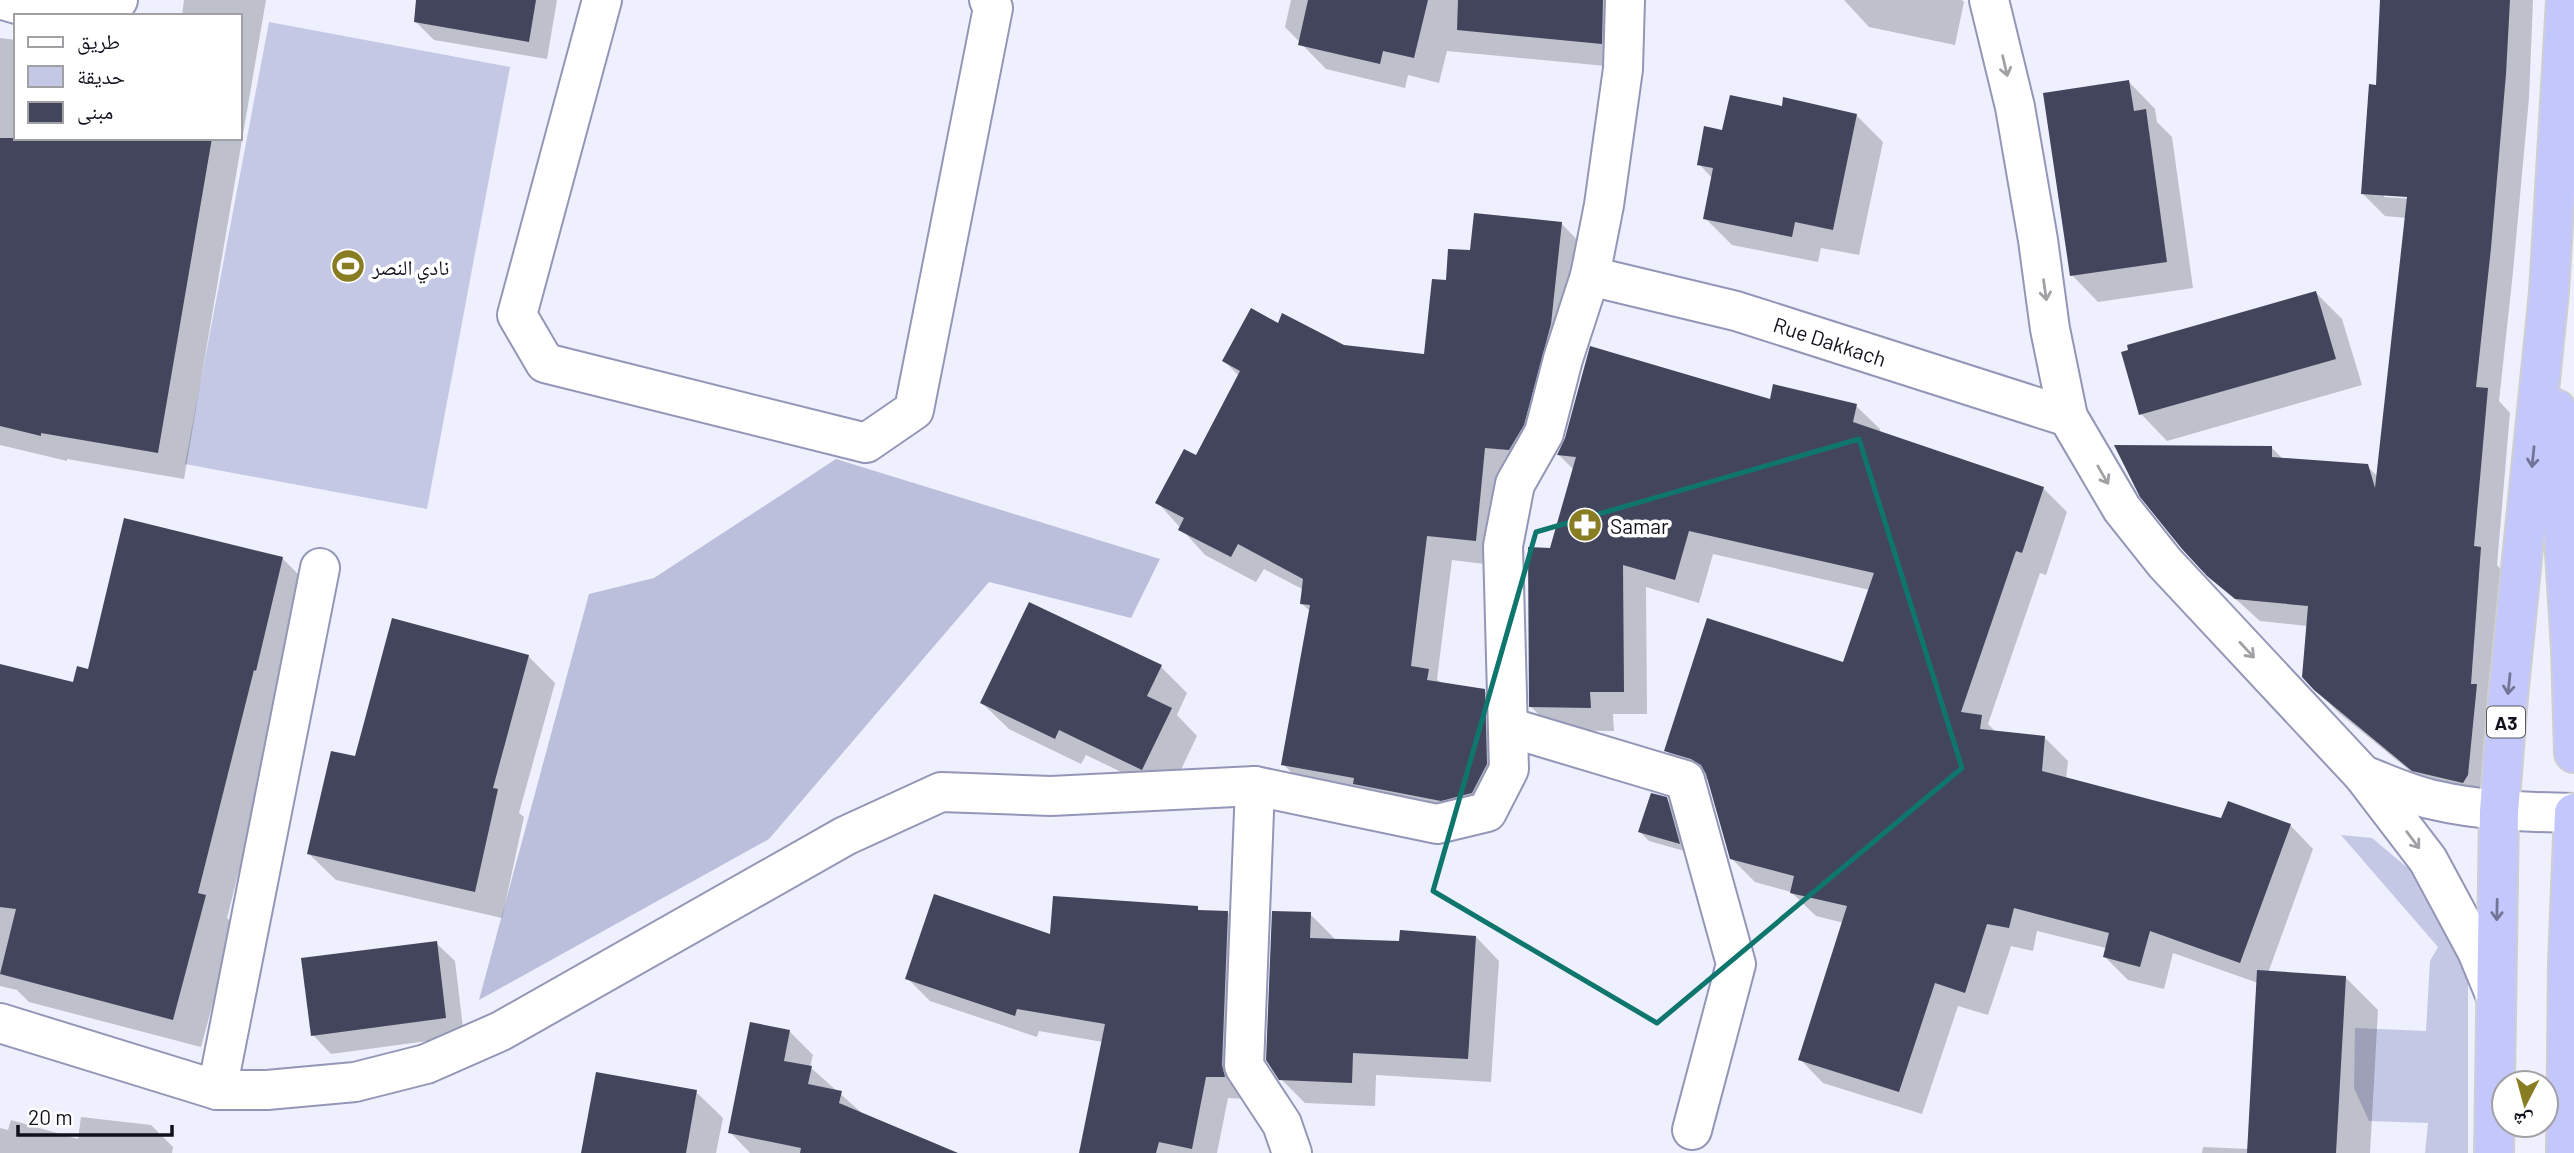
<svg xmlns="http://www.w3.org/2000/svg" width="2574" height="1153" font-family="Barlow,'Noto Naskh Arabic',sans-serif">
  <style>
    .green { fill: #c5c8e5 }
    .forest { fill: #bcbfdc }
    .shadow { fill: #0003; fill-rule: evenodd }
    .building { fill: #43455d }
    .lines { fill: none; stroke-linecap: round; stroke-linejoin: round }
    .minor-casing { stroke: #9396b6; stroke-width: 42 }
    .trunk-casing { stroke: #cfcfd2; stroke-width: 42 }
    .minor { stroke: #fff; stroke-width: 38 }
    .trunk { stroke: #c4c7fc; stroke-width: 38 }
    .oneway { stroke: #a0a0a5 }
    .oneway2 { stroke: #737598 }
    .marked { fill: none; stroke: #0f766e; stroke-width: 5; stroke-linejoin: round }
    .labels { text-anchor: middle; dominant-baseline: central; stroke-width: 7; stroke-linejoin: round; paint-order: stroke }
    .shield { fill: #fff; stroke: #585861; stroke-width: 2 }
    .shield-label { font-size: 19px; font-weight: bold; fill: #11111d }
    .poi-label { font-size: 21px; fill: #11111d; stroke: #fff; text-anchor: start }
    .street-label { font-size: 21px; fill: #11111d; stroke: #fff }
  </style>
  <rect width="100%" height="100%" fill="#eef0fe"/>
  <g class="green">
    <path d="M269,22L510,67L427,509L185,464Z"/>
    <path d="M2341,835L2372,838L2409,869L2468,948V1153H2425L2428,1123L2369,1121L2354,1088L2355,1028L2426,1031L2430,961L2438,947Z"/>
  </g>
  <path class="forest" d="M836,459L1160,559L1131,618L989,582L769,839L479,1000L589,594L654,578Z"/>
  <g class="shadow">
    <path d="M184,0H266L184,479L67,459V461L0,445V38L16,40V138H240V16H182Z"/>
    <path d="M419,0H557L547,59L434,40L415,21Z"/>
    <path d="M1291,0H1637L1627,68L1447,51L1439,83L1408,75L1405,88L1326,69L1285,27Z"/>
    <path d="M1844,0H1962L1964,2L1955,45L1869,27Z"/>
    <path d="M2382,0H2533L2529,98L2513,272L2499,401L2510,413L2497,565L2503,572L2490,799L2437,793L2339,713L2315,689L2308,626L2260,621L2208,574L2272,448L2283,459L2367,466L2378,477L2407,218L2385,216L2362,193L2377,86ZM2384,194L2416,196V199L2384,197Z"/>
    <path d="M2129,82L2155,109L2157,122L2172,137L2193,288L2098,302L2072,275Z"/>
    <path d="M1783,108L1856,115L1883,142L1859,255L1821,248L1818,262L1732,245L1705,218L1713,179L1699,164L1724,133Z"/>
    <path d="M1561,223L1586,249L1500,566L1452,560L1437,679L1442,684L1484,691L1510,716L1497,818L1309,790L1283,764L1311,612L1302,604L1304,590L1264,569L1256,582L1205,555L1158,503L1196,457L1239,376L1224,361L1278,325L1343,346L1426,356L1447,282L1471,252Z"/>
    <path d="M2316,293L2342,319L2362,385L2167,441L2141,414Z"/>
    <path d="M1771,401L1856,406L1880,429L1879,433L2043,488L2067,512L2046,575L2040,573L1988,724L1997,733L2045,738L2068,761L2066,780L2222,821L2290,825L2313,849L2268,973L2345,977L2378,1010L2370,1153H2202L2203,1147L2249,1149L2258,983L2173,953L2164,989L2128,980L2104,956L2106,948L2037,931L2033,951L2011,946L1988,1015L1958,1006L1922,1114L1823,1083L1800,1059L1844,923L1816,916L1791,892L1755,882L1731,858L1709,780L1689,774L1666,750L1844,664L1870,590L1713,554L1699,603L1646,587L1647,714H1613L1614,731L1555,730L1531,707L1551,549L1574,470L1559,455Z"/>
    <path d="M282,558L311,587L227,918L234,925L201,1047L29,1002L17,990L0,986V666L75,684L90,671Z"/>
    <path d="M528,656L555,683L519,813L524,817L502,918L336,880L309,854L356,758Z"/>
    <path d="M1161,667L1187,693L1177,715L1197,736L1169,795L1086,755L1081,764L1009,729L982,703Z"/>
    <path d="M1666,799L1676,809L1688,852L1649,841L1640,832Z"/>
    <path d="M1197,908L1200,912H1227L1250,935L1247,1099L1228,1098L1217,1153H1081L1103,1042L1039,1031L1037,1037L930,1001L907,978L1052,937Z"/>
    <path d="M1310,914L1334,938V941L1400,943L1476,937L1499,961L1491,1082L1376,1075L1375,1106L1305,1103L1281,1079Z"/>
    <path d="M436,943L455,961L464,1036L331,1054L313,1035Z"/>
    <path d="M789,1031L813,1055L810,1067L863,1114L957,1153H750L730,1132Z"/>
    <path d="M696,1092L723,1118L716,1153H583Z"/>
    <path d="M81,1117L151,1125L173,1147L172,1153H0V1128L8,1130L11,1120L78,1139Z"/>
  </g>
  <g class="building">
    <path d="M416,0H536L529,42L414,22Z"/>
    <path d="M1308,0H1428L1414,58L1383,51L1380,64L1298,45Z"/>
    <path d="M1458,0H1603L1602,44L1457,30Z"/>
    <path d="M2380,0H2510L2506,74L2491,248L2476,387L2488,388L2474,546L2481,547L2471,684H2477L2468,775L2463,783L2412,771L2314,690L2302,677L2308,606L2235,599L2207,576L2182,549L2140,497L2114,445L2272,446V457L2368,464L2375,488L2407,197L2361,194L2369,84L2376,85Z"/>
    <path d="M2129,80L2134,111L2146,109L2167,262L2070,276L2043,93Z"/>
    <path d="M1730,95L1782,106L1783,97L1857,114L1833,230L1795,222L1792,237L1703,219L1713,168L1697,165L1704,126L1722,130Z"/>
    <path d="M0,138H212L158,453L41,433V436L0,426Z"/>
    <path d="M1474,213L1562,222L1551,324L1524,425L1509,450L1485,448L1476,541L1427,536L1411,666L1429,669L1427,680L1485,689L1487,764L1472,793L1441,801L1353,784L1354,778L1281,765L1310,605L1300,604L1303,579L1238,544L1231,557L1178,530L1184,518L1155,503L1184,449L1196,455L1240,371L1222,361L1251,308L1278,323L1282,313L1344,345L1424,354L1432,279L1446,280L1448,249L1470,250Z"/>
    <path d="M2316,291L2336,359L2139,415L2121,352L2128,350L2127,345Z"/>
    <path d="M1590,346L1770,399L1773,384L1857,404L1853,422L2044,487L2022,553L2016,551L1961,712L1982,715L1980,729L2045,736L2042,771L2221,818L2228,801L2291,824L2240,963L2150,931L2140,967L2103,957L2109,933L2014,908L2009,928L1987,924L1965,993L1935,983L1899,1092L1798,1060L1847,906L1790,893L1794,876L1730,859L1706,774L1701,765L1691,759L1664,751L1707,618L1843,662L1874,573L1689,531L1675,580L1623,565L1624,692H1590L1591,708L1529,707L1528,547L1550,548L1576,457L1557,455L1565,438Z"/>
    <path d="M124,518L283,557L256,671L254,670L198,893L206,895L173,1020L0,974L16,909L0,907V664L73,682L77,666L88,669Z"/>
    <path d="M1029,602L1162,665L1147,696L1172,708L1142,770L1059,730L1055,739L980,703Z"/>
    <path d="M392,618L529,655L493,788L498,789L475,892L307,854L331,751L355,756Z"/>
    <path d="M1651,793L1667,797L1680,844L1638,832Z"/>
    <path d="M934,894L1050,934L1053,896L1198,906V910L1228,911L1222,1065L1225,1077H1206L1192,1149L1159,1142L1156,1153H1079L1105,1024L1017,1009L1015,1016L905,979Z"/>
    <path d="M1272,911L1311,912L1310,938L1399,941L1400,930L1476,936L1468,1059L1353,1053L1352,1083L1279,1080L1266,1060Z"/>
    <path d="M437,941L446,1018L311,1036L301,958Z"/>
    <path d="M2257,970L2346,976L2336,1153H2247Z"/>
    <path d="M750,1022L790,1030L784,1061L812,1066L808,1084L842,1091L839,1103L958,1153H800L801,1148L728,1133Z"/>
    <path d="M596,1072L697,1090L686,1153H581Z"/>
  </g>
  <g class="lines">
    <g class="minor-casing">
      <g id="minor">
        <path d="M3,0L58,16"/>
        <path d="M602,0L517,315L545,363L866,443L914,410L993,8L989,0"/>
        <path d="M1989,0L2015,107L2038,240L2050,329L2068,417L2122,509L2165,563L2363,775L2428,860L2477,951L2496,997"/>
        <path d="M72,16L102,12L118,0"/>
        <path d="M1590,276L1736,311L2068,417"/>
        <path d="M1508,727L1685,780L1736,964L1692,1130"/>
        <path d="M2363,775C2387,784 2410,795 2434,800C2481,811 2527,812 2574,813"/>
        <path d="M1255,786L1244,1066L1282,1124L1292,1153"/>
        <path d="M0,1023L217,1090H267L355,1082L426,1064L501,1031L845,836L941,792L1051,796L1255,786L1437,824L1487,812L1509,769L1503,546L1515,484L1544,433L1563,359L1590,276L1604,205L1623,69L1625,0"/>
        <path d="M217,1090L320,568"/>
      </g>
    </g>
    <g class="trunk-casing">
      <g id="trunk">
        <path d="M2556,409L2571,649L2574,753"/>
        <path d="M2494,1153L2499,812L2508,697L2549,292L2566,0"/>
        <path d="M2566,1153L2568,962L2574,813"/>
      </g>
    </g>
    <use href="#minor" class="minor"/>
    <use href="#trunk" class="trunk"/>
  </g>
  <defs><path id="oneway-shaft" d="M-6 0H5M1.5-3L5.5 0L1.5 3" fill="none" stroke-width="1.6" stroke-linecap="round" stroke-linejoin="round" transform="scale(1.75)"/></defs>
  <g class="oneway">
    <use href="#oneway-shaft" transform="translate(2005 66) rotate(77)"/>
    <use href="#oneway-shaft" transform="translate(2045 290) rotate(82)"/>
    <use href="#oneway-shaft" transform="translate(2103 475) rotate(60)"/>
    <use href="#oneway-shaft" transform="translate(2247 650) rotate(47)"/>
    <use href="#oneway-shaft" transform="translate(2413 840) rotate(53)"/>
  </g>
  <g class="oneway2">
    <use href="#oneway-shaft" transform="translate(2533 457) rotate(96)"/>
    <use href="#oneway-shaft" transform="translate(2509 684) rotate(96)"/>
    <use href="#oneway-shaft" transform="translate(2497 910) rotate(91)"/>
  </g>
  <path class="marked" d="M1859,439L1962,768L1657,1023L1433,891L1536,532Z"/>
  <defs>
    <g id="stadium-disc" transform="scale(1.75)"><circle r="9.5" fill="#897d23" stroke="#fff"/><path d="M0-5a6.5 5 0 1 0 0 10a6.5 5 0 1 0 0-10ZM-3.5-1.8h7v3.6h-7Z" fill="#fff"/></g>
    <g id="pharmacy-disc" transform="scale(1.75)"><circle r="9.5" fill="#897d23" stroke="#fff"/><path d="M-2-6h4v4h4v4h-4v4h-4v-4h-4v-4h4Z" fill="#fff"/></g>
  </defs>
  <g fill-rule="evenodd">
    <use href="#stadium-disc" x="348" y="266"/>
    <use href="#pharmacy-disc" x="1585" y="525"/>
  </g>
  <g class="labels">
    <rect class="shield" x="2487" y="706.5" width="38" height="31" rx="5"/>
    <g class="shield-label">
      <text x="2506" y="722">A3</text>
    </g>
    <g class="poi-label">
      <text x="372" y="266">نادي النصر</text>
      <text x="1610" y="525">Samar</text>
    </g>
    <g class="street-label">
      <text transform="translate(1830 341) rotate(18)">Rue Dakkach</text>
    </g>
  </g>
  <rect x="14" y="14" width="228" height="126" fill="#ffffff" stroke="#a0a0a5" stroke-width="2"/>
  <rect x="28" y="37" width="35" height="10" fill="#ffffff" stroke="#a0a0a5" stroke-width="2"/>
  <text x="77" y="49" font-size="21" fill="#11111d">طريق</text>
  <rect x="28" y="66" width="35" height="21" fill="#c5c8e5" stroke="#a0a0a5" stroke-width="2"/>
  <text x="77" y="84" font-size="21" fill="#11111d">حديقة</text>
  <rect x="28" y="102" width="35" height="21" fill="#43455d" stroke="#a0a0a5" stroke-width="2"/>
  <text x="77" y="119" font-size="21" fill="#11111d">مبنى</text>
  <g transform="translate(2525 1104) rotate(186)"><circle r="33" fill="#ffffff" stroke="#a0a0a5" stroke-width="2"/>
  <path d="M0-5L12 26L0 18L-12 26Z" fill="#897d23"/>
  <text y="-10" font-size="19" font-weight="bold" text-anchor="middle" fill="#11111d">ش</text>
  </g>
  <path d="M18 1125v10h154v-10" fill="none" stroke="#11111d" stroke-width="3.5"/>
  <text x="28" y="1125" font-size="21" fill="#11111d" stroke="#ffffff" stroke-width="5" paint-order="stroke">20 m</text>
</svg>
